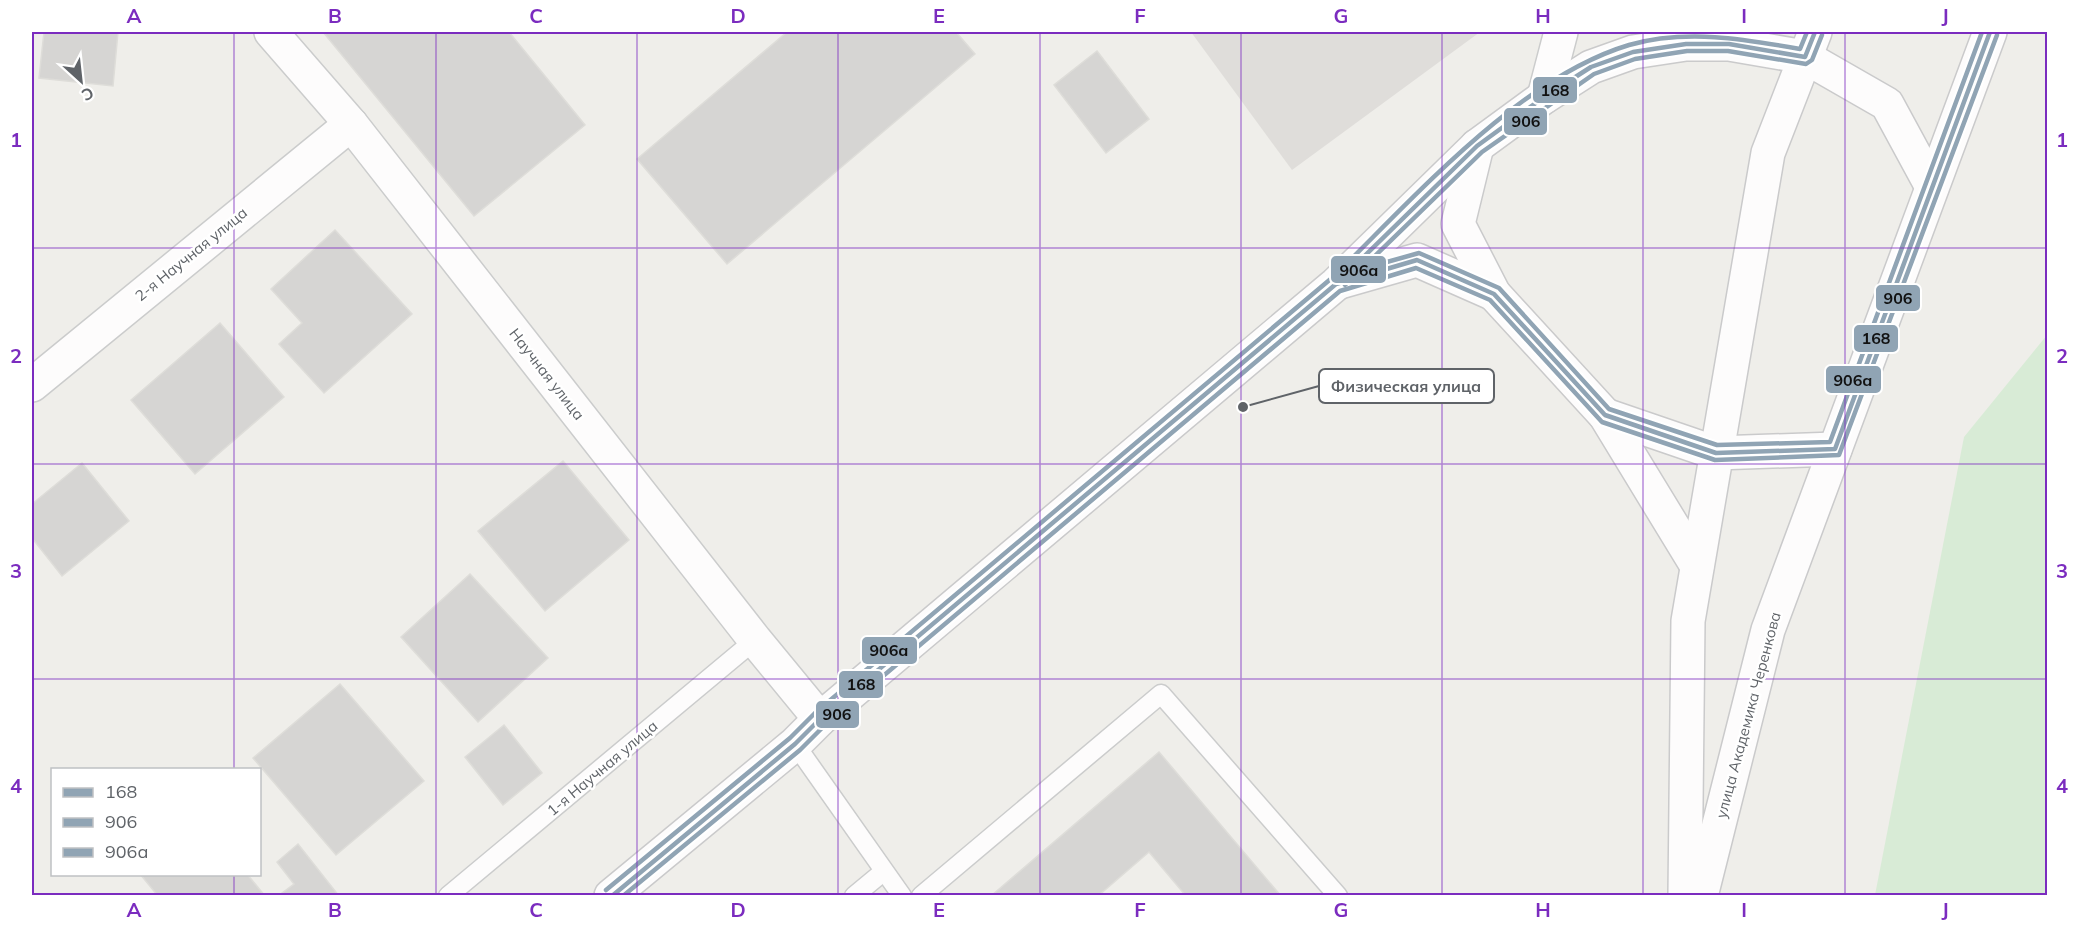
<svg xmlns="http://www.w3.org/2000/svg" width="2079" height="927" font-family="Mulish,sans-serif">
  <style>
    .industrial { fill: #dfddda }
    .green { fill: #d8ebd6 }
    .building { fill: #d6d5d3; stroke: #deddd9; stroke-width: 1.5 }
    .lines { fill: none; stroke-linecap: round; stroke-linejoin: round }
    .lane-casing { stroke: #cbcccc; stroke-width: 21 }
    .street-casing { stroke: #cbcccc; stroke-width: 36 }
    .secondary-casing { stroke: #cacacb; stroke-width: 36 }
    .lane { stroke: #fdfcfc; stroke-width: 18 }
    .street { stroke: #fdfcfc; stroke-width: 33 }
    .secondary { stroke: #fdfcfc; stroke-width: 33 }
    .bus-1-casing { stroke: #fff; stroke-width: 9 }
    .bus-2-casing { stroke: #fff; stroke-width: 9 }
    .bus-3-casing { stroke: #fff; stroke-width: 9 }
    .bus-1 { stroke: #90a4b4; stroke-width: 4.5 }
    .bus-2 { stroke: #90a4b4; stroke-width: 4.5 }
    .bus-3 { stroke: #90a4b4; stroke-width: 4.5 }
    .grid { fill: none; stroke: #7b2cbf; stroke-width: 1.5; stroke-opacity: 0.55 }
    .labels { text-anchor: middle; dominant-baseline: central; stroke-width: 5; stroke-linejoin: round; paint-order: stroke }
    .street-label { font-size: 15px; fill: #5f6368; stroke: #fff }
    .leader { fill: none; stroke: #5f6368; stroke-width: 2 }
    .callout-dot { fill: #5f6368; stroke: #fff; stroke-width: 2 }
    .callout { fill: #fff; stroke: #5f6368; stroke-width: 2 }
    .callout-label { font-size: 16px; text-anchor: middle; font-weight: bold; fill: #5f6368 }
    .line-badge { stroke: #fff; stroke-width: 2 }
    .pale-badge-label { font-size: 16px; text-anchor: middle; font-weight: bold; fill: #111 }
    .neatline { fill: none; stroke: #7b2cbf; stroke-width: 2 }
    .grid-label { font-size: 20px; text-anchor: middle; font-weight: bold; fill: #7b2cbf }
  </style>
  <rect width="100%" height="100%" fill="#efeeea"/>
  <path class="industrial" d="M1191,32H1480L1292,170Z"/>
  <path class="green" d="M2047,335V895H1875L1964,437Z"/>
  <g class="building">
    <path d="M44,32H118L113,86L39,78Z"/>
    <path d="M323,32H509L585,125L474,216Z"/>
    <path d="M787,32H956L975,54L727,264L637,159Z"/>
    <path d="M1097,51L1149,119L1106,153L1054,85Z"/>
    <path d="M335,230L412,314L324,393L279,344L302,323L271,289Z"/>
    <path d="M220,323L284,397L195,474L131,400Z"/>
    <path d="M563,461L629,540L545,611L478,531Z"/>
    <path d="M82,463L129,521L62,576L32,538V504Z"/>
    <path d="M470,574L548,658L478,722L401,637Z"/>
    <path d="M340,684L424,781L336,855L253,758Z"/>
    <path d="M504,725L542,773L503,805L465,757Z"/>
    <path d="M1159,752L1281,896H1186L1149,852L1098,896H991Z"/>
    <path d="M298,844L339,896H278L294,884L277,862Z"/>
    <path d="M140,874H247L265,896H158Z"/>
  </g>
  <g class="lines">
    <g class="lane-casing">
      <g id="lane">
        <path d="M795,744L902,896"/>
        <path d="M448,896L755,640"/>
        <path d="M854,896L883,872"/>
        <path d="M921,896L1161,694L1338,896"/>
      </g>
    </g>
    <g class="street-casing">
      <g id="street">
        <path d="M271,32L351,124L755,640L820,719"/>
        <path d="M1544,97L1561,32"/>
        <path d="M32,385L351,124"/>
      </g>
    </g>
    <g class="secondary-casing">
      <g id="secondary">
        <path d="M1477,146L1458,224L1494,294L1605,415L1697,566"/>
        <path d="M1340,282L1417,260L1494,294"/>
        <path d="M1605,415L1716,453L1835,449"/>
        <path d="M611,896L795,744L820,719L1336,284L1477,146L1544,97L1591,67L1633,52L1686,44H1729L1805,57L1887,104L1932,187"/>
        <path d="M1685,896L1688,621L1768,153L1815,32"/>
        <path d="M1701,896L1768,630L1990,32"/>
      </g>
    </g>
    <use href="#lane" class="lane"/>
    <use href="#street" class="street"/>
    <use href="#secondary" class="secondary"/>
    <g class="bus-1-casing">
      <g id="bus-1">
        <path d="M1340,280L1477,146L1544,97L1591,67L1633,52L1686,44H1729L1805,57L1815,32"/>
        <path d="M612,896L795,744L820,719L1336,284L1417,260L1494,294L1605,415L1716,453L1835,449L1990,32"/>
      </g>
    </g>
    <g class="bus-2-casing">
      <g id="bus-2">
        <path d="M1345,285L1482,152L1594,74L1635,59L1687,51H1728L1806,64L1812,60L1822,35"/>
        <path d="M623,896L800,750L825,725L1340,291L1416,268L1490,300L1602,422L1715,460L1839,455L1997,35"/>
      </g>
    </g>
    <g class="bus-3-casing">
      <g id="bus-3">
        <path d="M1335,275C1416,196 1519,78 1629,45C1686,29 1744,39 1800,49L1807,32"/>
        <path d="M606,890L790,738L815,713L1333,277L1419,253L1499,288L1609,409L1717,445L1830,442L1982,32"/>
      </g>
    </g>
    <use href="#bus-1" class="bus-1"/>
    <use href="#bus-2" class="bus-2"/>
    <use href="#bus-3" class="bus-3"/>
  </g>
  <path class="grid" d="M234,32V770M436,32V896M637,32V896M838,32V896M1040,32V896M1241,32V896M1442,32V896M1643,32V896M1845,32V896M32,248H2048M32,464H2048M32,679H2048M234,874V896"/>
  <g class="labels">
    <g class="street-label">
      <text transform="translate(191 254) rotate(-39)">2-я Научная улица</text>
      <text transform="translate(547 374) rotate(52)">Научная улица</text>
      <text transform="translate(1748 715) rotate(-75)">улица Академика Черенкова</text>
      <text transform="translate(602 768) rotate(-40)">1-я Научная улица</text>
    </g>
  </g>
  <path class="leader" d="M1243 407L1319 386"/>
  <circle class="callout-dot" cx="1243" cy="407" r="6"/>
  <rect class="callout" x="1319" y="369" width="175" height="34" rx="6"/>
  <g class="callout-label">
    <text x="1406" y="392">Физическая улица</text>
  </g>
  <g class="line-badge">
    <rect x="1532" y="76" width="46" height="28" rx="6" fill="#90a4b4"/>
    <rect x="1503" y="107" width="45" height="29" rx="6" fill="#90a4b4"/>
    <rect x="1330" y="255" width="57" height="29" rx="6" fill="#90a4b4"/>
    <rect x="1875" y="284" width="46" height="28" rx="6" fill="#90a4b4"/>
    <rect x="1853" y="324" width="46" height="29" rx="6" fill="#90a4b4"/>
    <rect x="1825" y="365" width="57" height="29" rx="6" fill="#90a4b4"/>
    <rect x="861" y="636" width="57" height="29" rx="6" fill="#90a4b4"/>
    <rect x="838" y="670" width="46" height="29" rx="6" fill="#90a4b4"/>
    <rect x="815" y="700" width="45" height="29" rx="6" fill="#90a4b4"/>
  </g>
  <g class="pale-badge-label">
    <text x="1555" y="96">168</text>
    <text x="1526" y="127">906</text>
    <text x="1359" y="276">906а</text>
    <text x="1898" y="304">906</text>
    <text x="1876" y="344">168</text>
    <text x="1853" y="386">906а</text>
    <text x="889" y="656">906а</text>
    <text x="861" y="690">168</text>
    <text x="837" y="720">906</text>
  </g>
  <rect width="2079" height="927" fill="none" stroke="#ffffff" stroke-width="66"/>
  <rect x="51" y="768" width="210" height="108" fill="#ffffff" stroke="#bfc1c3" stroke-width="1.5"/>
  <rect x="63" y="788" width="30" height="9" fill="#90a4b4" stroke="#bfc1c3" stroke-width="1.5"/>
  <text x="105" y="798" font-size="18" fill="#5f6368">168</text>
  <rect x="63" y="818" width="30" height="9" fill="#90a4b4" stroke="#bfc1c3" stroke-width="1.5"/>
  <text x="105" y="828" font-size="18" fill="#5f6368">906</text>
  <rect x="63" y="848" width="30" height="9" fill="#90a4b4" stroke="#bfc1c3" stroke-width="1.5"/>
  <text x="105" y="858" font-size="18" fill="#5f6368">906а</text>
  <g transform="translate(81 81) rotate(153)" stroke="#ffffff" stroke-width="4.5" paint-order="stroke">
  <path d="M0-4.5L10 22L0 15L-10 22Z" fill="#5f6368"/>
  <text y="-9" font-size="16" font-weight="bold" text-anchor="middle" fill="#5f6368">С</text>
  </g>
  <rect x="33" y="33" width="2013" height="861" class="neatline"/>
  <g class="grid-label">
    <text x="134" y="23">A</text>
    <text x="335" y="23">B</text>
    <text x="536" y="23">C</text>
    <text x="738" y="23">D</text>
    <text x="939" y="23">E</text>
    <text x="1140" y="23">F</text>
    <text x="1341" y="23">G</text>
    <text x="1543" y="23">H</text>
    <text x="1744" y="23">I</text>
    <text x="1945" y="23">J</text>
    <text x="16" y="147">1</text>
    <text x="2062" y="147">1</text>
    <text x="16" y="363">2</text>
    <text x="2062" y="363">2</text>
    <text x="16" y="578">3</text>
    <text x="2062" y="578">3</text>
    <text x="16" y="793">4</text>
    <text x="2062" y="793">4</text>
    <text x="134" y="917">A</text>
    <text x="335" y="917">B</text>
    <text x="536" y="917">C</text>
    <text x="738" y="917">D</text>
    <text x="939" y="917">E</text>
    <text x="1140" y="917">F</text>
    <text x="1341" y="917">G</text>
    <text x="1543" y="917">H</text>
    <text x="1744" y="917">I</text>
    <text x="1945" y="917">J</text>
  </g>
</svg>
